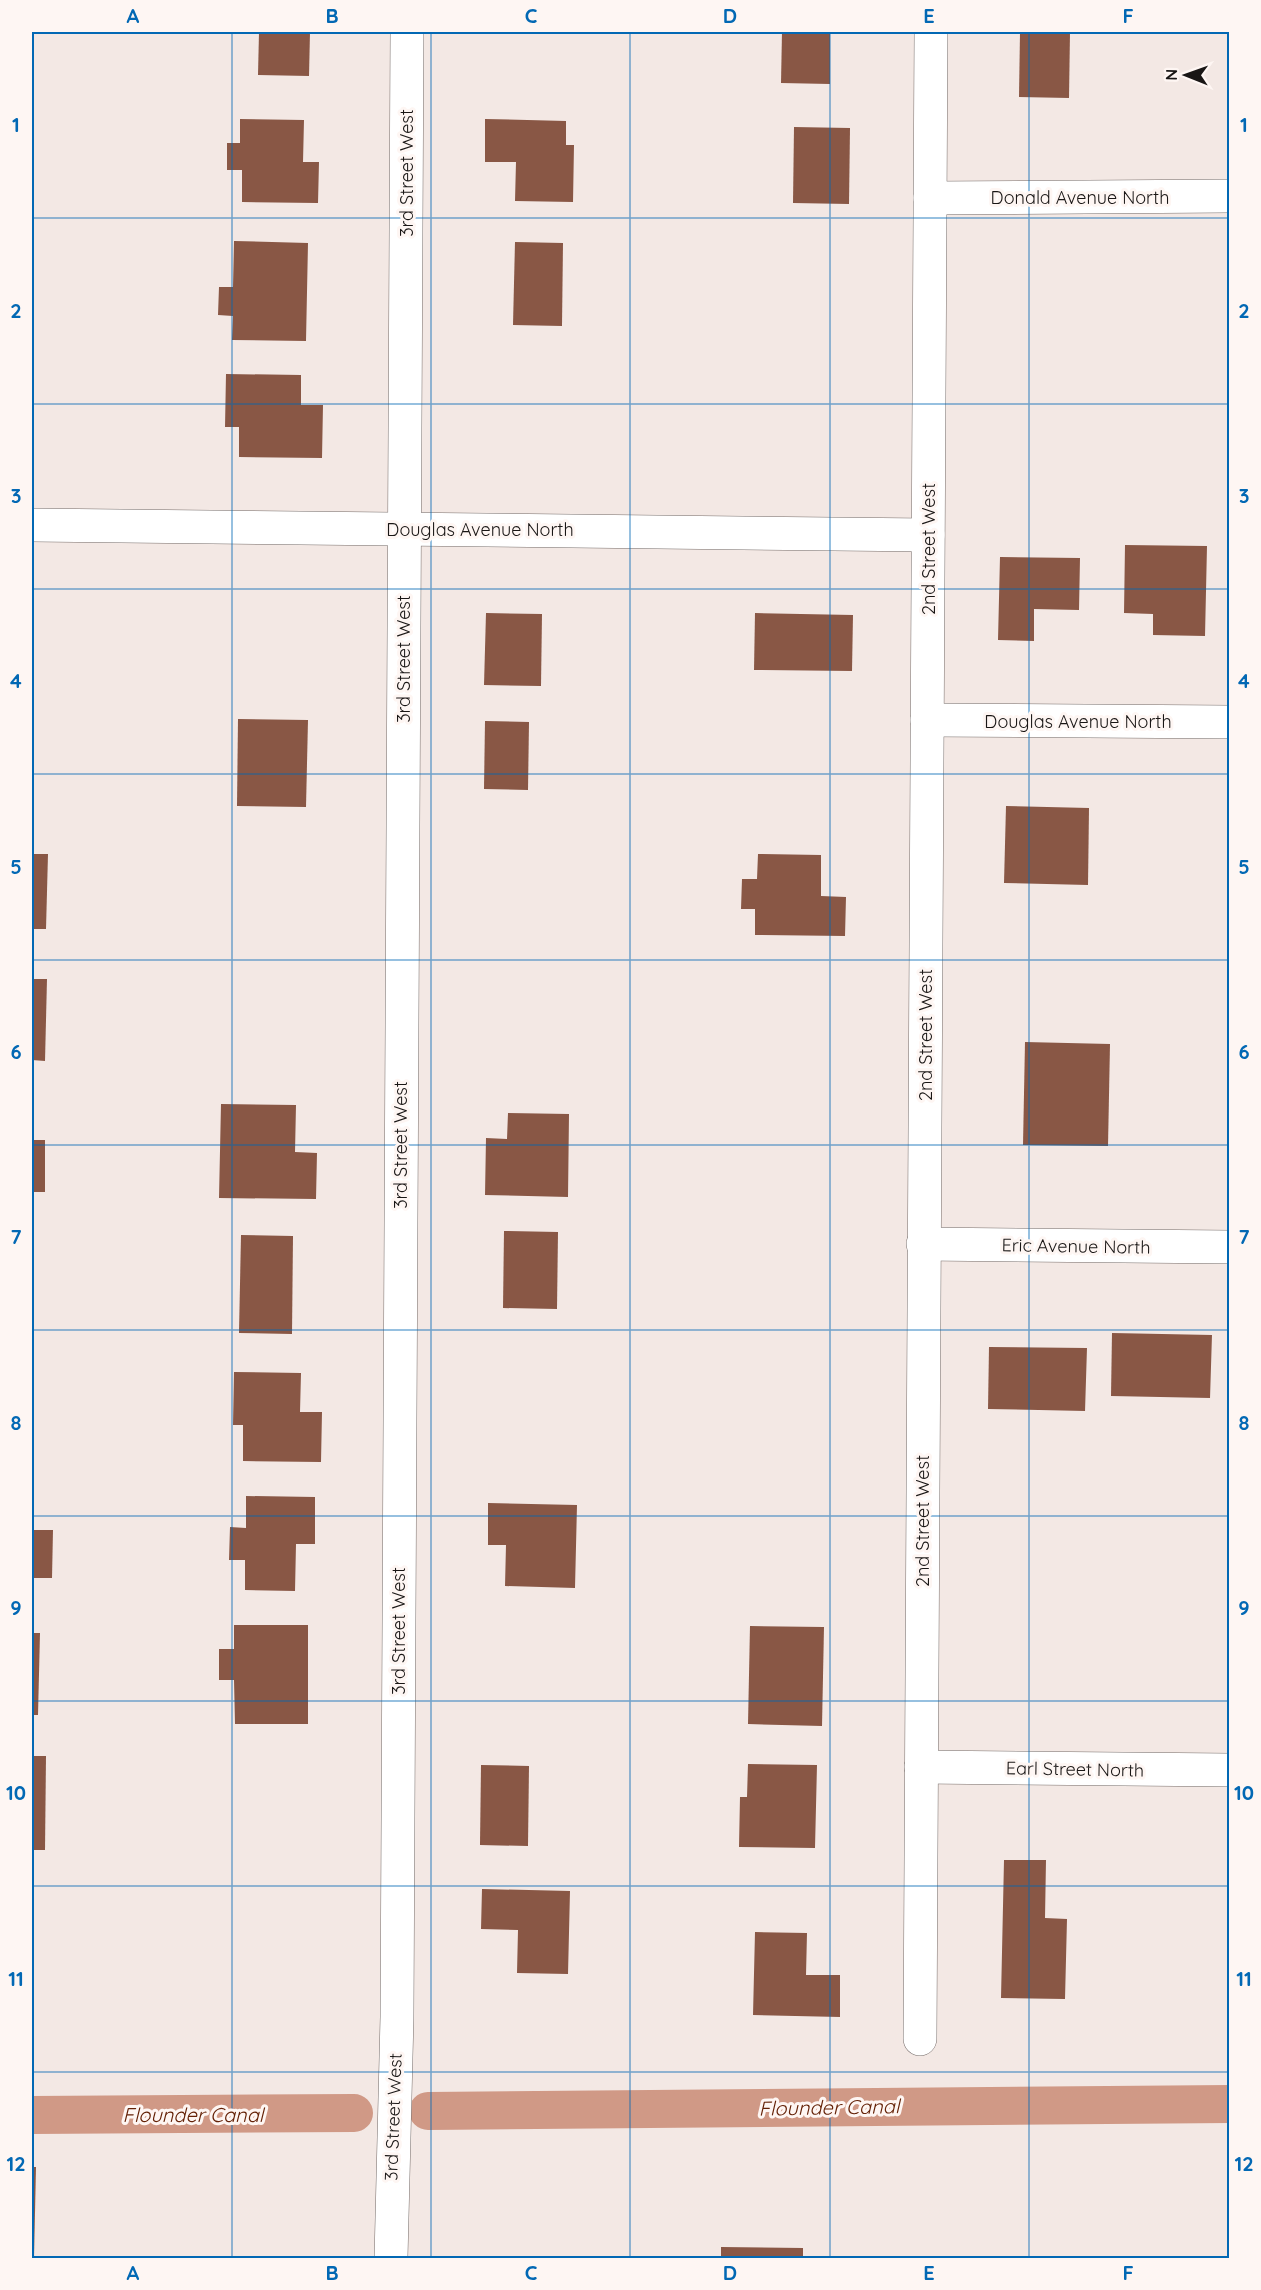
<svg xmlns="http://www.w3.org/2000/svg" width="1261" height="2290" font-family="Quicksand,sans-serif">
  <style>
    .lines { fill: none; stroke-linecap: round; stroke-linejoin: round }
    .canal { stroke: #d09986; stroke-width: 38 }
    .building { fill: #895745 }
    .minor-casing { stroke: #756c69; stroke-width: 34 }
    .minor { stroke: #fff; stroke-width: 33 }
    .grid { fill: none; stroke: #0268b4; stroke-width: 1.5; stroke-opacity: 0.55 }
    .labels { text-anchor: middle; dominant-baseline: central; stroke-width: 6; stroke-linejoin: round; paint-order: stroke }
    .street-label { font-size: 18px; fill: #191615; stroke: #fef6f3 }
    .water-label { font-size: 20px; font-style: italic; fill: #642106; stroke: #fef6f3 }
    .neatline { fill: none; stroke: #0268b4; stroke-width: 2 }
    .grid-label { font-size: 20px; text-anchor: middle; font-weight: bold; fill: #0268b4 }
  </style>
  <rect width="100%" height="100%" fill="#f3e8e4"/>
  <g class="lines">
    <g class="canal">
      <path d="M428,2111L1230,2104"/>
      <path d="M32,2115L354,2113"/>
    </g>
  </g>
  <g class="building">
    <path d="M259,32H310L309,76L258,75Z"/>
    <path d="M782,32H830V84L781,83Z"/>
    <path d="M1020,32H1070L1069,98L1019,97Z"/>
    <path d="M240,119L304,120L303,162H319L318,203L242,202V170H227V143H240Z"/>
    <path d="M485,119L566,121V145H574L573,202L515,201L516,162H485Z"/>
    <path d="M794,127L850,128L849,204L793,203Z"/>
    <path d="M234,241L308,243L306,341L232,340L233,316L218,315L219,287H233Z"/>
    <path d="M515,242L563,243L562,326L513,325Z"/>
    <path d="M226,374L301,375V405H323L322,458L239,457V427H225Z"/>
    <path d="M1125,545L1207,546L1205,636L1153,635V614L1124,613Z"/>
    <path d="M1000,557L1080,558L1079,610L1034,609V641L998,640Z"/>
    <path d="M486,613L542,614L541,686L484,685Z"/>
    <path d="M755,613L853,615L852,671L754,670Z"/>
    <path d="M238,719L308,720L306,807L237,806Z"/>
    <path d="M485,721L529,722L528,790L484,789Z"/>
    <path d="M1006,806L1089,808L1088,885L1004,883Z"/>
    <path d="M32,854H48L46,929H32Z"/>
    <path d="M758,854L821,855V896L846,897L845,936L755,935V909H741L742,879H757Z"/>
    <path d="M32,979H47L45,1061L32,1060Z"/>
    <path d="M1025,1042L1110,1044L1108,1146L1023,1145Z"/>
    <path d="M221,1104L296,1105L295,1152L317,1153L316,1199L219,1198Z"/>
    <path d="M508,1113L569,1114L568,1197L485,1195L486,1138L507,1139Z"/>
    <rect x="32" y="1140" width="13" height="52"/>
    <path d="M504,1231L558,1232L557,1309L503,1308Z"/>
    <path d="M241,1235L293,1236L292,1334L239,1333Z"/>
    <path d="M1112,1333L1212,1335L1210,1398L1111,1396Z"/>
    <path d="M989,1347L1087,1348L1085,1411L988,1409Z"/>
    <path d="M234,1372L301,1373L300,1412H322L321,1462L243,1461V1425H233Z"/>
    <path d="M246,1496L315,1497V1544H296L295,1591L245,1590V1560H229L230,1527L246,1528Z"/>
    <path d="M488,1503L577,1505L575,1588L505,1586L506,1545H488Z"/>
    <path d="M32,1530H53L52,1578H32Z"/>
    <path d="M234,1625H308V1724H235L234,1680H219V1649H234Z"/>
    <path d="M750,1626L824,1627L822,1726L748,1724Z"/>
    <path d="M32,1633H40L38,1715H32Z"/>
    <path d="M32,1756H46L45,1850H32Z"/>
    <path d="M748,1764L817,1765L815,1848L739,1847L740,1797H747Z"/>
    <path d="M481,1765L529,1766L528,1846L480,1845Z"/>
    <path d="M1004,1860H1046L1045,1918L1067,1919L1065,1999L1001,1998Z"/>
    <path d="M482,1889L570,1891L568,1974L517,1973L518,1930L481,1929Z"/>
    <path d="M755,1932L807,1933L806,1975H840V2017L753,2015Z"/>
    <path d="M32,2167H36L34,2258H32Z"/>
    <path d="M721,2247L803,2248V2258H721Z"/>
  </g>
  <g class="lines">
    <g class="minor-casing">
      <g id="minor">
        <path d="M930,198L1230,196"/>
        <path d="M32,525L928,535"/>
        <path d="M927,720L1230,722"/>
        <path d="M923,1244L1230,1247"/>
        <path d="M921,1767L1230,1770"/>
        <path d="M920,2039L931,32"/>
        <path d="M391,2258L397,2017L407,32"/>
      </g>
    </g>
    <use href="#minor" class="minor"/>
  </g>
  <path class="grid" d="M232,32V2258M431,32V2258M630,32V2258M830,32V2258M1029,32V2258M32,218H1230M32,404H1230M32,589H1230M32,774H1230M32,960H1230M32,1145H1230M32,1330H1230M32,1516H1230M32,1701H1230M32,1886H1230M32,2072H1230"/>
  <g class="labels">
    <g class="street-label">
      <text transform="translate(406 173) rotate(-90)">3rd Street West</text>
      <text x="1080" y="197">Donald Avenue North</text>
      <text x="480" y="529">Douglas Avenue North</text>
      <text transform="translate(928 549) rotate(-90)">2nd Street West</text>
      <text transform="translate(403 659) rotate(-90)">3rd Street West</text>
      <text x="1078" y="721">Douglas Avenue North</text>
      <text transform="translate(925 1035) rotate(-90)">2nd Street West</text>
      <text transform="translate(400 1145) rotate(-90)">3rd Street West</text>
      <text transform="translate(1076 1246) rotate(1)">Eric Avenue North</text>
      <text transform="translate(922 1521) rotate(-90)">2nd Street West</text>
      <text transform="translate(398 1631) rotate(-90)">3rd Street West</text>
      <text transform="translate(1075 1769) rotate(1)">Earl Street North</text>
      <text transform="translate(393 2117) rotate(-88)">3rd Street West</text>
    </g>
    <g class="water-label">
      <text transform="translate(829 2107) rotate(-1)">Flounder Canal</text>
      <text x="193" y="2114">Flounder Canal</text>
    </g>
  </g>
  <rect width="1261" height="2290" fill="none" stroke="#fef6f3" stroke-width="66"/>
  <g transform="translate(1186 75) rotate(271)" stroke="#fef6f3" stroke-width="4.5" paint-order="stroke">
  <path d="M0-4.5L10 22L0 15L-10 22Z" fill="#191615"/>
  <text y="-9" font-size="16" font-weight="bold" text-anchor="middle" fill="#191615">N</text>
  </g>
  <rect x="33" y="33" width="1195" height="2224" class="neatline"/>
  <g class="grid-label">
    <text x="133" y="23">A</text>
    <text x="332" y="23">B</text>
    <text x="531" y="23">C</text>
    <text x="730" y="23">D</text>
    <text x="929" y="23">E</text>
    <text x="1128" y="23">F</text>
    <text x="16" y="132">1</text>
    <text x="1244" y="132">1</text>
    <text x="16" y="318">2</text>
    <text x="1244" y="318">2</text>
    <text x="16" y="503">3</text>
    <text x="1244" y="503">3</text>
    <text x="16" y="688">4</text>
    <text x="1244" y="688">4</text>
    <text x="16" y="874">5</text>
    <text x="1244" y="874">5</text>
    <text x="16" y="1059">6</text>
    <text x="1244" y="1059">6</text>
    <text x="16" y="1244">7</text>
    <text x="1244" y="1244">7</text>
    <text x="16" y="1430">8</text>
    <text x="1244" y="1430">8</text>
    <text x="16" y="1615">9</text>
    <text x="1244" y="1615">9</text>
    <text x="16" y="1800">10</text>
    <text x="1244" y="1800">10</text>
    <text x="16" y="1986">11</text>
    <text x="1244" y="1986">11</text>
    <text x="16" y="2171">12</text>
    <text x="1244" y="2171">12</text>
    <text x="133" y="2280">A</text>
    <text x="332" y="2280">B</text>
    <text x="531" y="2280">C</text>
    <text x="730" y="2280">D</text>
    <text x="929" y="2280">E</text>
    <text x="1128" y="2280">F</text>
  </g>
</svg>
